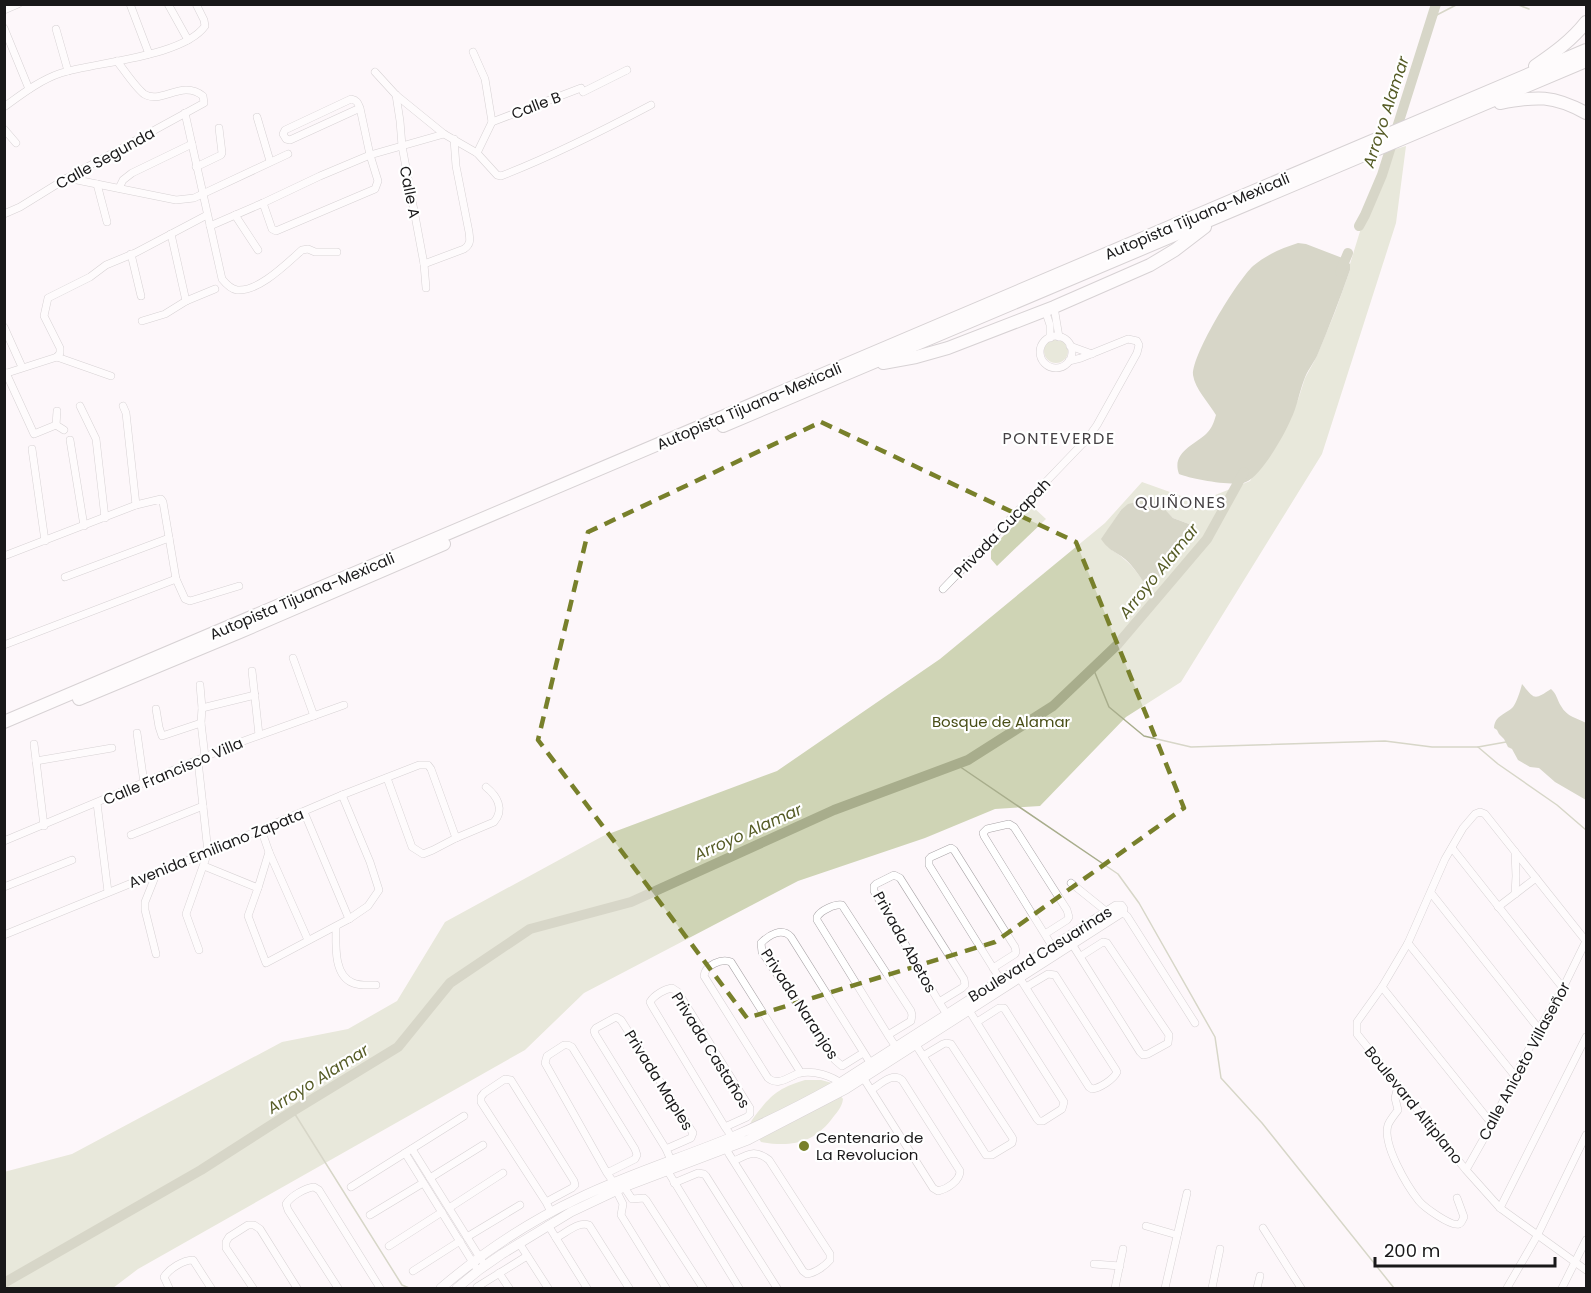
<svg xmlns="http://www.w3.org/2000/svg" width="1591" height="1293" font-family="Poppins,sans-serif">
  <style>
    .green { fill: #cfd4b5; fill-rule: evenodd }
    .water { fill: #a8ad8c }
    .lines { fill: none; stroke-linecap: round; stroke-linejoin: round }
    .stream { stroke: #a8ad8c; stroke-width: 1.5 }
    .river { stroke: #a8ad8c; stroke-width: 10 }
    .street-casing { stroke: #a9a4a7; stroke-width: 8 }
    .secondary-casing { stroke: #a9a4a7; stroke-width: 10 }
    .highway-casing { stroke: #a9a4a7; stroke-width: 14 }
    .street { stroke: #fff; stroke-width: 7 }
    .secondary { stroke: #fff; stroke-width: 9 }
    .highway { stroke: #fff; stroke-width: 12 }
    .marked { fill: none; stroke: #78802b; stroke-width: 4.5; stroke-dasharray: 12 8; stroke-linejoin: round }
    .poi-dot { fill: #78802b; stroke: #fff; stroke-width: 2 }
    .labels { text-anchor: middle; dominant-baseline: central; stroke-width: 4.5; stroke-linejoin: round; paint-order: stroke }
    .street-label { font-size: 15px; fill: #191819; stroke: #fff }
    .park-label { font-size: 15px; fill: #494e17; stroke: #fff }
    .poi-label { font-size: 15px; fill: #191819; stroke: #fff; text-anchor: start }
    .water-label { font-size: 16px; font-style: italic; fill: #555b25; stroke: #fff }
    .neighbourhood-label { font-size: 16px; letter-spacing: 1.5px; fill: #464245; stroke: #fff }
  </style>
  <rect width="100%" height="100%" fill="#fdf7fa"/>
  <g class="green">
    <path d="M1406,146L1396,223L1322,454L1181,682L1126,717L1040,806L995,809L925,838L798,881L584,993L525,1050L138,1269L113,1288H5L4,1172L72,1154L282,1042L348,1029L397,1001L445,922L603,836L777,771L940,659L1105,523L1142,482L1198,502L1250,481L1298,400L1305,378L1316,358L1335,312L1350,270V264L1365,215L1382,175L1389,151ZM1160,504L1173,518L1189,524L1188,539L1174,560L1147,586C1140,577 1134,567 1124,559C1115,550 1110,552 1102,539L1121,510Z"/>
    <circle cx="1056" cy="351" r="12"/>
    <path d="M1033,507L1046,519L997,566L991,559V548Z"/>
    <path d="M805,1080H821L832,1083L843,1099C842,1108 836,1113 831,1120C812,1144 790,1147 761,1142L750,1124L752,1120C769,1097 777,1088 805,1080Z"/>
  </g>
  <g class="water">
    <path d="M1298,243L1306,244L1345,259L1350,264V270C1340,299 1329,327 1317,356C1313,364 1307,371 1304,380C1299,393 1297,407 1291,419C1285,434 1261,476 1246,482C1235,487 1191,479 1179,474C1171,452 1195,445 1207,433C1212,428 1214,422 1216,415C1209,403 1195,389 1193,375C1192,354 1237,281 1253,266C1266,255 1282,248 1298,243Z"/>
    <path d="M1149,499L1160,504L1173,518L1189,524C1189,528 1190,535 1188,539C1185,550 1157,582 1147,587C1140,577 1134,567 1125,559C1114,550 1110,552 1101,539L1121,510L1128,504Z"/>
    <path d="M1522,684C1535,700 1534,700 1551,689C1557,694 1557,700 1561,706C1567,717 1577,718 1586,723V800L1555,782L1539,768L1530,767L1518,760L1512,749L1508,747L1504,739L1499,734L1497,730L1494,728C1495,715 1505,715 1513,707C1516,704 1521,689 1522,684Z"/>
  </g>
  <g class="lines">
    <g class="stream">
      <path d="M1516,4L1529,9"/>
      <path d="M1431,18L1458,4"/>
      <path d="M1093,668L1109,707L1144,736L1191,747L1385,741L1432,747H1478L1498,764L1557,805L1586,830"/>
      <path d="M1478,747L1506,742"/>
      <path d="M956,764L1118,874L1139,903L1215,1037L1221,1078L1262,1123L1394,1288"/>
      <path d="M293,1111L402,1285L409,1288"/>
    </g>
    <g class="river">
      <path d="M1359,226L1365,215L1382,175L1436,4"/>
      <path d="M1340,272L1348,253"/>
      <path d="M4,1283L201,1170L293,1111L398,1047L450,983L530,929L631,902L834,810L968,760L1053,706L1117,645L1207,539L1244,472"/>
    </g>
    <g class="street-casing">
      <g id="street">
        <path d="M130,4L149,54"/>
        <path d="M168,4L188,40"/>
        <path d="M4,10L18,4"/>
        <path d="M4,28L29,89"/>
        <path d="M56,29L68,71"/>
        <path d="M473,52L485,79L492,122L477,153"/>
        <path d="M375,72L396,95L444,134L477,153L497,175L501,176C553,156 602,131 651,105"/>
        <path d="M583,92L627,70"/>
        <path d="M396,95L400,121L402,146L424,264L426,288"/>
        <path d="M4,107C22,94 40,80 61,73C96,62 183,57 205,26L204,20L196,4"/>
        <path d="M185,113L222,279C226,284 231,289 237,290C259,292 287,263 302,250L308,249L315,252H337"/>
        <path d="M257,117L270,161"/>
        <path d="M492,122L581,88"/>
        <path d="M4,129L16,143"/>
        <path d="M196,167L221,155L222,153L219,128"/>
        <path d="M67,178L176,200L194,198L288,154"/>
        <path d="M97,184L107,222"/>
        <path d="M119,188L123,180L132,173L192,144"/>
        <path d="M263,203L272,229L276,231L375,189L378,181L370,155L360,108C358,103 357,100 351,99L285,130L283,134L286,139L290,140L360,108"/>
        <path d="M4,214L20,207L67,178L204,103L203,96C182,79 161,105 144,94C135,87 124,70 117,61"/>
        <path d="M235,215L258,250"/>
        <path d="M210,226L263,203L320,176L370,155L444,134"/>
        <path d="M171,234L186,301"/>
        <path d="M131,254L141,296"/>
        <path d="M424,264L464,249C471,244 470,240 469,232L456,166L454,139"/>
        <path d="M1054,307L1059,337"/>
        <path d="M1045,310L1050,325V338"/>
        <path d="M142,321L165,314L186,301L215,289"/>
        <path d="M4,327L22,367"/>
        <circle cx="1056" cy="352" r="16"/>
        <path d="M1070,346L1092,354"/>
        <path d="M57,357L60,353V348L44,316L48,298L90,277L106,265L135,253L207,215"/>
        <path d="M57,357L111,376"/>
        <path d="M6,373L34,434L56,425L64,430"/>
        <path d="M4,374L57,357"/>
        <path d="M80,406L96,439L105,518"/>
        <path d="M123,406L126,413L136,505"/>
        <path d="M56,425L57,411"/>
        <path d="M70,440L84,526"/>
        <path d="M32,449L45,541"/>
        <path d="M4,556L136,505L161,499L163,502L176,579L185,599L190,601L239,586"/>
        <path d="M65,577L169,538"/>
        <path d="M943,589L1087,439L1097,425L1137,353L1139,345L1137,341L1128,339L1081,358L1069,361"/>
        <path d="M4,645L176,579"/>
        <path d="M293,658L314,716"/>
        <path d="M252,671L259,735"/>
        <path d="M200,685L202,708L201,723L205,757"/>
        <path d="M202,708L255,695"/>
        <path d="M156,709L159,727L162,736L201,723"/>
        <path d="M137,733L144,783"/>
        <path d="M34,744L44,826"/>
        <path d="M36,761L112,748"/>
        <path d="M198,761L208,852L186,914L199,950"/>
        <path d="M387,778L412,847L423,854L433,850L456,838L494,822C505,809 497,796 486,787"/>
        <path d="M97,803L108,892"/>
        <path d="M304,812L349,919"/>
        <path d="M261,829L269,852L308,940"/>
        <path d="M131,835L203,806"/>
        <path d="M4,841L238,743L344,705"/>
        <path d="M1452,848L1563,988"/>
        <path d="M269,852L258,888L248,916L266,963L349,919L368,906L379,890L370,862L342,795"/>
        <path d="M1515,852L1516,876L1515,894"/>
        <path d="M204,866L258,888"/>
        <path d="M1071,883L1107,912"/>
        <path d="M4,887L72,860"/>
        <path d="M1431,893L1539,1029"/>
        <path d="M1498,907L1536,878"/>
        <path d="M1122,912L1127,916L1195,1023"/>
        <path d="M336,927C336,944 333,975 353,983C360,986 368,985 376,985"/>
        <path d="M1045,934L1067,920L1069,917L1067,910L1014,827L1009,824L987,829L983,833L984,836L1052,946"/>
        <path d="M4,935L208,852L342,795L419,765H428L431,769L456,838"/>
        <path d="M1408,943L1515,1076"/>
        <path d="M1072,944L1140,1052L1143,1055L1148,1054L1168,1043L1169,1035L1107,943L1103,942L1081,956"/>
        <path d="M156,954L145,910V902L157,872"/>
        <path d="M993,968L1015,954L1016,952L1015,947L954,850L951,848L931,857L929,859V865L1000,979"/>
        <path d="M1019,977L1089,1087L1092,1089C1100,1088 1113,1080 1117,1072L1116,1070L1055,975L1048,974L1026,987"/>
        <path d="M1382,987L1492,1124"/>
        <path d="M939,1002L962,988L965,985L964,979L900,878L894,875L876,884L874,886V891L939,1002L946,1013"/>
        <path d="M967,1007L1037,1119L1039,1121H1043L1062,1109L1064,1102L1004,1008H999L977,1022"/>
        <path d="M888,1035L911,1021L912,1015L911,1011L842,905C835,904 821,910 817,917V920L888,1035L896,1047"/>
        <path d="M916,1045L986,1155H992L1012,1143L1013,1139L1012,1137L951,1044L946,1043L943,1044L923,1056"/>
        <path d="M863,1053L842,1066L835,1060L762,952L761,943C769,935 782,927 791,937L871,1064"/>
        <path d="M801,1073L731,962C722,958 705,965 704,976L768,1078C779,1087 789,1076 800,1073C814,1070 832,1076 842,1084"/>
        <path d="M864,1079L933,1188L938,1191C947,1189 960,1181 960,1171L902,1080C892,1072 881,1084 871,1090"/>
        <path d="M1398,1086L1395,1098L1398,1110C1395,1114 1390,1120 1388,1125C1382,1144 1407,1186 1419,1201C1424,1207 1451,1227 1459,1224C1462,1223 1462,1220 1464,1217L1457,1198"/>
        <path d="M725,1127L747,1117L750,1114V1108L678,992L672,988C665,989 654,995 650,1002L652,1006L725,1127L732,1137"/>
        <path d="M726,1148L729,1154L803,1271L807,1274C815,1273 825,1266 830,1260V1254L769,1160C755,1149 748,1154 734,1161"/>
        <path d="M412,1149L482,1261"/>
        <path d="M666,1149L691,1138L693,1133L621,1020L616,1017L596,1028L594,1031L595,1034L666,1149L671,1160"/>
        <path d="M405,1153L475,1266"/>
        <path d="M667,1170L739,1288"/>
        <path d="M1466,1170L1492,1124L1515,1076L1539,1029L1563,988L1586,941L1485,814L1480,812L1475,814L1463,828L1445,859L1408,943L1382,987L1357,1022V1034L1466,1170L1500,1208L1586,1270"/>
        <path d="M607,1173L635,1159L637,1155L635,1149L572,1047L568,1045H564L547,1056L545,1063L607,1173L614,1183"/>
        <path d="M430,1178L483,1145"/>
        <path d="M674,1183L698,1173L704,1174L706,1176L777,1288"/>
        <path d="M351,1187L464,1116"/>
        <path d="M624,1187L632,1199L644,1198L646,1200L703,1288"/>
        <path d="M616,1190L623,1204L621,1215L666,1288"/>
        <path d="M546,1202L572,1188L575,1185L574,1181L511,1080L505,1079L484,1093L481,1097V1102L546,1202L551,1212"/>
        <path d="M449,1208L503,1173"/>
        <path d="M1500,1208L1586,1037"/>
        <path d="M370,1215L423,1183"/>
        <path d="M548,1225L587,1288"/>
        <path d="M1146,1226L1177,1235"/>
        <path d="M1263,1228L1301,1288"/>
        <path d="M467,1237L520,1205"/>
        <path d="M556,1238C566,1233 578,1221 589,1225L629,1288"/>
        <path d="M519,1243L548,1288"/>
        <path d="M389,1246L442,1212"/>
        <path d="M1094,1264L1120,1266"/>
        <path d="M413,1271L460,1241"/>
        <path d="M499,1273L509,1288"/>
        <path d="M477,1287L527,1256"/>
        <path d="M169,1288L164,1277C169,1269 183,1260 193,1260L211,1288"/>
        <path d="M253,1288L226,1248V1242L229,1237L248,1225H254L260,1229L297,1288"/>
        <path d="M338,1288L288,1210L286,1204C291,1196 305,1188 314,1187L319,1190L380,1288"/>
        <path d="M1115,1288L1123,1249"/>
        <path d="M1165,1288L1187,1193"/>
        <path d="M1212,1288L1220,1249"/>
        <path d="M1257,1288L1260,1276"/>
        <path d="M1507,1288L1537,1236L1586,1135"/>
        <path d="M1562,1288L1586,1240"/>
      </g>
    </g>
    <g class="secondary-casing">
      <path id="secondary" d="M441,1288C482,1253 530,1221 579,1198C629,1174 681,1158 732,1137C767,1122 801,1105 835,1086L1116,906H1121L1123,909L1122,912L846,1089L748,1140L624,1187L571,1212L502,1254L479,1270L457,1288"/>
    </g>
    <g class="highway-casing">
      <g id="highway">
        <path d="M1535,66C1554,53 1572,40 1586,22"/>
        <path d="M1500,103C1537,96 1553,95 1586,113"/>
        <path d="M883,363L916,357L948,348L1054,307L1150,265L1175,250L1205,227"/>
        <path d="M723,426L1586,61"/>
        <path d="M79,699L240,632L444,544"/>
        <path d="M4,722L1586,50"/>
      </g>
    </g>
    <use href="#street" class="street"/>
    <use href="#secondary" class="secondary"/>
    <use href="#highway" class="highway"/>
  </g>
  <path d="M0 0H1591V1293H0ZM821,422L1076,542L1184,808L995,942L747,1018L538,740L588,532Z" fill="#fdf7fa" fill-opacity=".55" fill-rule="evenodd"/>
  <path class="marked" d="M821,422L1076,542L1184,808L995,942L747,1018L538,740L588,532Z"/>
  <circle class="poi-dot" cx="804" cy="1146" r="6"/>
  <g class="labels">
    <g class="street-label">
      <text transform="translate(536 105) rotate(-21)">Calle B</text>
      <text transform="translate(105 158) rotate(-29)">Calle Segunda</text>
      <text transform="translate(410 192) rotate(79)">Calle A</text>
      <text transform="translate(1197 216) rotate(-23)">Autopista Tijuana-Mexicali</text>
      <text transform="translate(749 406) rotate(-23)">Autopista Tijuana-Mexicali</text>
      <text transform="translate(1002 528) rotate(-46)">Privada Cucapah</text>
      <text transform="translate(302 596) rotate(-23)">Autopista Tijuana-Mexicali</text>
      <text transform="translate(173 771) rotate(-23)">Calle Francisco Villa</text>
      <text transform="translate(216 848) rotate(-22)">Avenida Emiliano Zapata</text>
      <text transform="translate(905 942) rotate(61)">Privada Abetos</text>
      <text transform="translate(1040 954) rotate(-32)">Boulevard Casuarinas</text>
      <text transform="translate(800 1004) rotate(57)">Privada Naranjos</text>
      <text transform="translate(711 1050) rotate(58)">Privada Castaños</text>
      <text transform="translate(1524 1061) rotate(-62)">Calle Aniceto Villaseñor</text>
      <text transform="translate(659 1080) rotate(58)">Privada Maples</text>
      <text transform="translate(1414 1105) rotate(51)">Boulevard Altiplano</text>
    </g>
    <g class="park-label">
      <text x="1001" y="721">Bosque de Alamar</text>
    </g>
    <g class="poi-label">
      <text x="816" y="1137">Centenario de<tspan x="816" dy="17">La Revolucion</tspan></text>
    </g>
    <g class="water-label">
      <text transform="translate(1386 112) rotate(-72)">Arroyo Alamar</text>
      <text transform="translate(1159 571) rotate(-51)">Arroyo Alamar</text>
      <text transform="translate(748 832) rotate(-24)">Arroyo Alamar</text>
      <text transform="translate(318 1079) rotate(-32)">Arroyo Alamar</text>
    </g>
    <g class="neighbourhood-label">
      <text x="1059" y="438">PONTEVERDE</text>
      <text x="1181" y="502">QUIÑONES</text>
    </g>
  </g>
  <rect width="1591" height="1293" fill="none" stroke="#191819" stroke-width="12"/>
  <path d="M1375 1257v9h180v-9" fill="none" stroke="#191819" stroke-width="3"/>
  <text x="1384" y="1257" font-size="18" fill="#191819" stroke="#ffffff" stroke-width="4.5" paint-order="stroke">200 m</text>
</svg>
